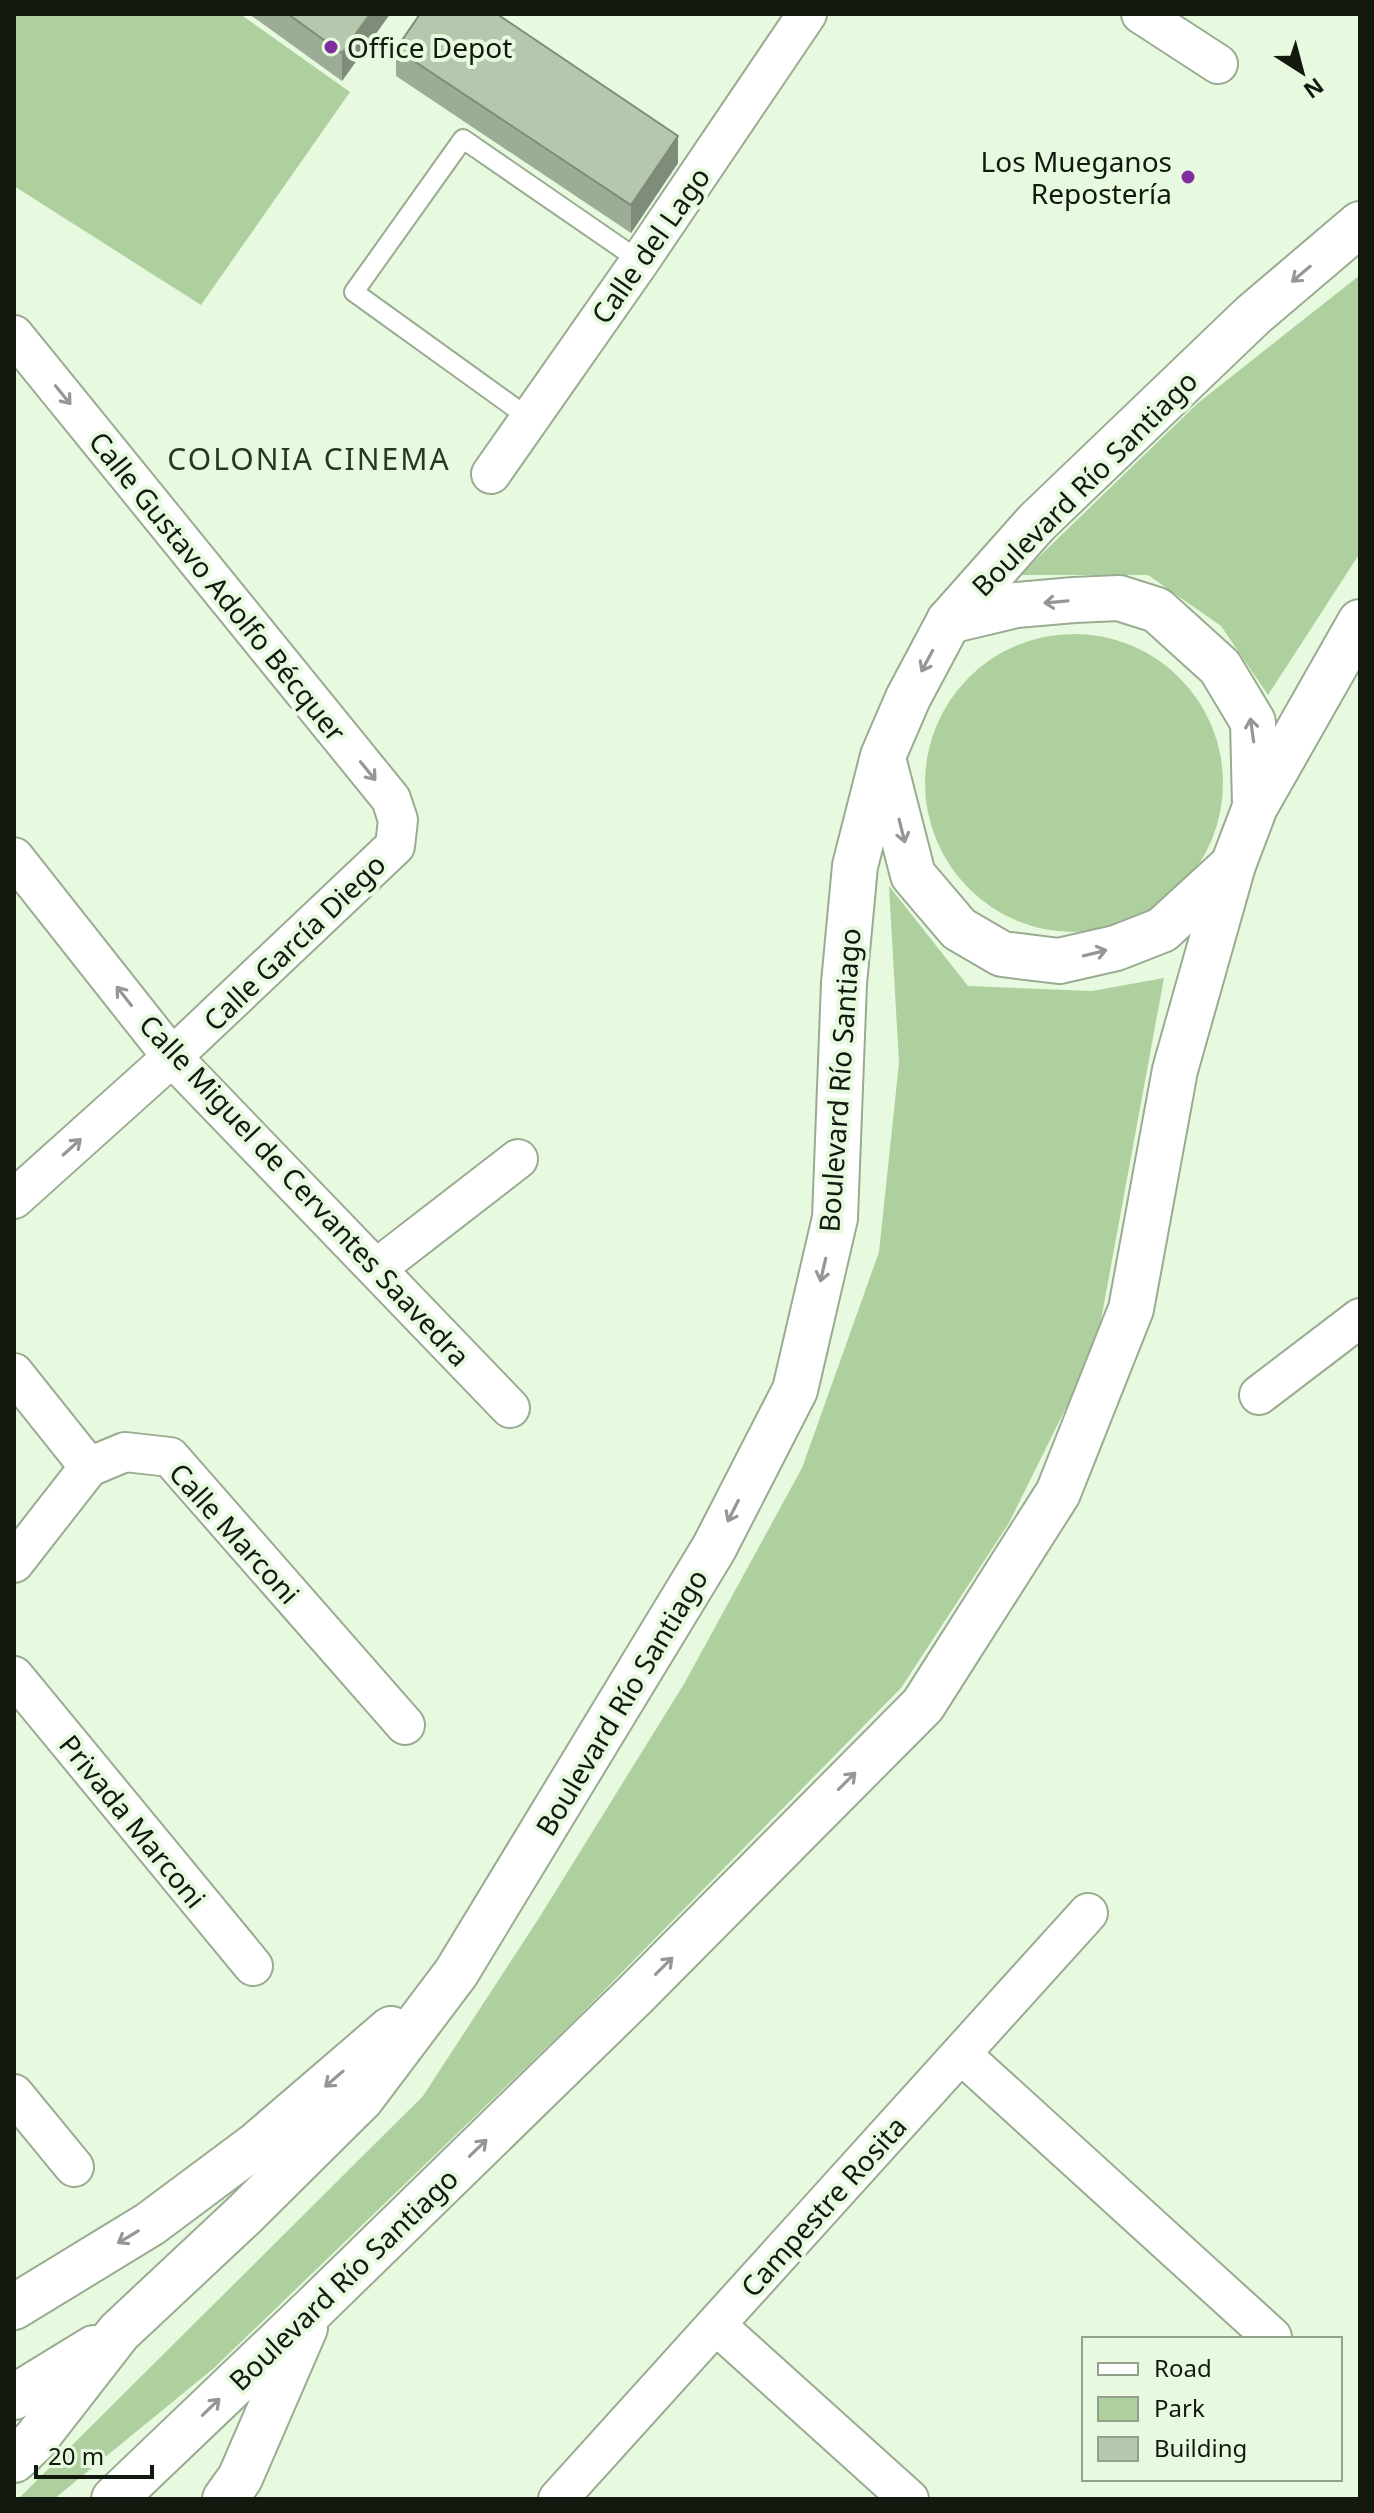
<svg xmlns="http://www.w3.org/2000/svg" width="1374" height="2513" font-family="'Noto Sans',sans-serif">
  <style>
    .green { fill: #aed09e }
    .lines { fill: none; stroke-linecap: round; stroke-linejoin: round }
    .service-casing { stroke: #99ab91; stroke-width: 22 }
    .minor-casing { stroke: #99ab91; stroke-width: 42 }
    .primary-casing { stroke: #99ab91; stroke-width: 48 }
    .service { stroke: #fff; stroke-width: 18 }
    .minor { stroke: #fff; stroke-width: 38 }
    .primary { stroke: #fff; stroke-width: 44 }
    .wall { fill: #9cac95 }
    .shaded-wall { fill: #7f8c79 }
    .building { fill: #b5c8ad; stroke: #7f8c79; stroke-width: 2 }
    .oneway { stroke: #949893 }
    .poi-dot { fill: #7f2d9c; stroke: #e7fadf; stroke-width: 3 }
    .labels { text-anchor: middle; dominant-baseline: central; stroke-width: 8; stroke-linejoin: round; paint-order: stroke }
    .poi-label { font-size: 28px; fill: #12190f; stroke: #e7fadf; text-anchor: start }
    .street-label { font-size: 28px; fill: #12190f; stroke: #e7fadf }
    .neighbourhood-label { font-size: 30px; letter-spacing: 2px; fill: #293722; stroke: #e7fadf }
  </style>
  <rect width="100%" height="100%" fill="#e7fadf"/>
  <g class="green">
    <path d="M14,14H240L350,92L201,305L14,186Z"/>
    <path d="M1360,275V553L1268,695L1221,626L1148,575H1020L1198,403Z"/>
    <circle cx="1074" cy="783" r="149"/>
    <path d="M889,886L968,986L1092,991L1164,978L1096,1347L1009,1523L901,1688L579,2016L214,2368L54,2499H18L423,2096L539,1918L684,1684L802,1468L879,1252L899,1063Z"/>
  </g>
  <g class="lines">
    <g class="service-casing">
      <path id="service" d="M529,418L354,292L463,139L640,261"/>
    </g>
    <g class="minor-casing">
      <g id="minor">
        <path d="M1141,14L1218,64"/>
        <path d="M14,335L391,799L398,820L395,846L172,1057L14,1199"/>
        <path d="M491,474L640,261L807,14"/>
        <path d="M14,857L172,1057L510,1408"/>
        <path d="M377,1268L518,1159"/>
        <path d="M14,1373L89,1467"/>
        <path d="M1259,1395L1360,1318"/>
        <path d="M14,1563L89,1467L125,1452L170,1457L405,1725"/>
        <path d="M14,1676L253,1966"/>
        <path d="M961,2054L1272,2337"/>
        <path d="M14,2094L74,2167"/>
        <path d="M716,2325L909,2499"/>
        <path d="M558,2499L1088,1913"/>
      </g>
    </g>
    <g class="primary-casing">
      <g id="primary">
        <path d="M949,621L1016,605L1074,600L1119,598L1157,610L1220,667L1253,722L1255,805"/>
        <path d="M884,762L913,875L959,929L1002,954L1059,961L1116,948L1162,930L1233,865"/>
        <path d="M14,2307L150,2224L256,2145L391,2029"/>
        <path d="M14,2397L94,2348"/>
        <path d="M14,2460L35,2440L119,2332L245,2214L361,2099L456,1973L714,1548L795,1390L835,1218L844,983L855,866L883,756L908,698L949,621L1036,523L1253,315L1360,224"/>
        <path d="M114,2499L312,2310L635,1995L923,1705L1058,1493L1131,1309L1175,1070L1233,865L1255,807L1360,622"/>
        <path d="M225,2499L240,2478L305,2328"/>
      </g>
    </g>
    <use href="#service" class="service"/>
    <use href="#minor" class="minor"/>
    <use href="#primary" class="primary"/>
  </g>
  <g class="wall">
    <path d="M249,14H390L342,81Z"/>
    <path d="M396,49L678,163L631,233L396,76Z"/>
  </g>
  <g class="shaded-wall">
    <path d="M370,14H390L342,81V53Z"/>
    <path d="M678,136V163L631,233V205Z"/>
  </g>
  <g class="building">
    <path d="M288,14H370L342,53Z"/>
    <path d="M420,14H497L678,136L631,205L396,49Z"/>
  </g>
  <defs><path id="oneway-shaft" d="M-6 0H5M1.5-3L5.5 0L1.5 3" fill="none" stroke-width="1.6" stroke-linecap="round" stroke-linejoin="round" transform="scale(2)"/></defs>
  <g class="oneway">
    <use href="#oneway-shaft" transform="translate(1301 274) rotate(140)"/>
    <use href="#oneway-shaft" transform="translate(63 395) rotate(51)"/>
    <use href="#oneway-shaft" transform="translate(1056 602) rotate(175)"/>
    <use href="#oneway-shaft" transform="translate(927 661) rotate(118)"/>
    <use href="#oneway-shaft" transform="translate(1252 730) rotate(-98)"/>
    <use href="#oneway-shaft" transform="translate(368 771) rotate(51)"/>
    <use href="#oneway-shaft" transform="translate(902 831) rotate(76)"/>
    <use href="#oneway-shaft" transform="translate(1095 953) rotate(-14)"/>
    <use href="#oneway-shaft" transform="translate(124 996) rotate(-128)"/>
    <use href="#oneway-shaft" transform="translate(72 1147) rotate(-42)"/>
    <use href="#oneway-shaft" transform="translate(823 1270) rotate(103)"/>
    <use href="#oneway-shaft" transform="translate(733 1511) rotate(117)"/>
    <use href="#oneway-shaft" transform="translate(847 1781) rotate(-45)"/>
    <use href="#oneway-shaft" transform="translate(664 1966) rotate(-45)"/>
    <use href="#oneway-shaft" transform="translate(334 2079) rotate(139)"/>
    <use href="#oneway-shaft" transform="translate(478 2148) rotate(-44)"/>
    <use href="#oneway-shaft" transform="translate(128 2237) rotate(149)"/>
    <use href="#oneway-shaft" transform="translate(211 2407) rotate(-44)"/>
  </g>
  <g class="poi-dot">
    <circle cx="331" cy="47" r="8"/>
    <circle cx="1188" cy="177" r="8"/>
  </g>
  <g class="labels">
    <g class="poi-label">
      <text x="347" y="47">Office Depot</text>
      <text x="1172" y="161" text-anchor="end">Los Mueganos<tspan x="1172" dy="32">Repostería</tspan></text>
    </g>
    <g class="street-label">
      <text transform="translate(650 245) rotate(-55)">Calle del Lago</text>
      <text transform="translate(1084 483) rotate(-45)">Boulevard Río Santiago</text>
      <text transform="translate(218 586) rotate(51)">Calle Gustavo Adolfo Bécquer</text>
      <text transform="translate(294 942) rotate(-44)">Calle García Diego</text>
      <text transform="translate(839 1080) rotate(-86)">Boulevard Río Santiago</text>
      <text transform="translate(305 1190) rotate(47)">Calle Miguel de Cervantes Saavedra</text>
      <text transform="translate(235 1533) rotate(48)">Calle Marconi</text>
      <text transform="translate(621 1702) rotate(-59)">Boulevard Río Santiago</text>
      <text transform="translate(133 1821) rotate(51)">Privada Marconi</text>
      <text transform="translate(823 2206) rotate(-48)">Campestre Rosita</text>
      <text transform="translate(343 2279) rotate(-44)">Boulevard Río Santiago</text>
    </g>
    <g class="neighbourhood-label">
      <text x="309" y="458">COLONIA CINEMA</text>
    </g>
  </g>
  <rect width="1374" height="2513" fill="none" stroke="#12190f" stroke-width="32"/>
  <rect x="1082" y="2337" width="260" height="144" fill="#e7fadf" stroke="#92a08c" stroke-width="2"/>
  <rect x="1098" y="2363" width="40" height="12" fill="#ffffff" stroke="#92a08c" stroke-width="2"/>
  <text x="1154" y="2377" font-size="24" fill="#12190f">Road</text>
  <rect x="1098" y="2397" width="40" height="24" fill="#aed09e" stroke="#92a08c" stroke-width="2"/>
  <text x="1154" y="2417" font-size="24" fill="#12190f">Park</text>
  <rect x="1098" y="2437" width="40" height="24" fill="#b5c8ad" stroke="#92a08c" stroke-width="2"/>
  <text x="1154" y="2457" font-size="24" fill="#12190f">Building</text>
  <g transform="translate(1302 72) rotate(144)" stroke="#e7fadf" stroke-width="6" paint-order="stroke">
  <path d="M0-6L14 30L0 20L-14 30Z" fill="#12190f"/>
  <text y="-12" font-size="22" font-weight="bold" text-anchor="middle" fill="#12190f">N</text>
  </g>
  <path d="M36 2465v12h116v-12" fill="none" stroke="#12190f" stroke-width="4"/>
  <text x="48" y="2465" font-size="24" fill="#12190f" stroke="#e7fadf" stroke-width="6" paint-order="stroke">20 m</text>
</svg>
